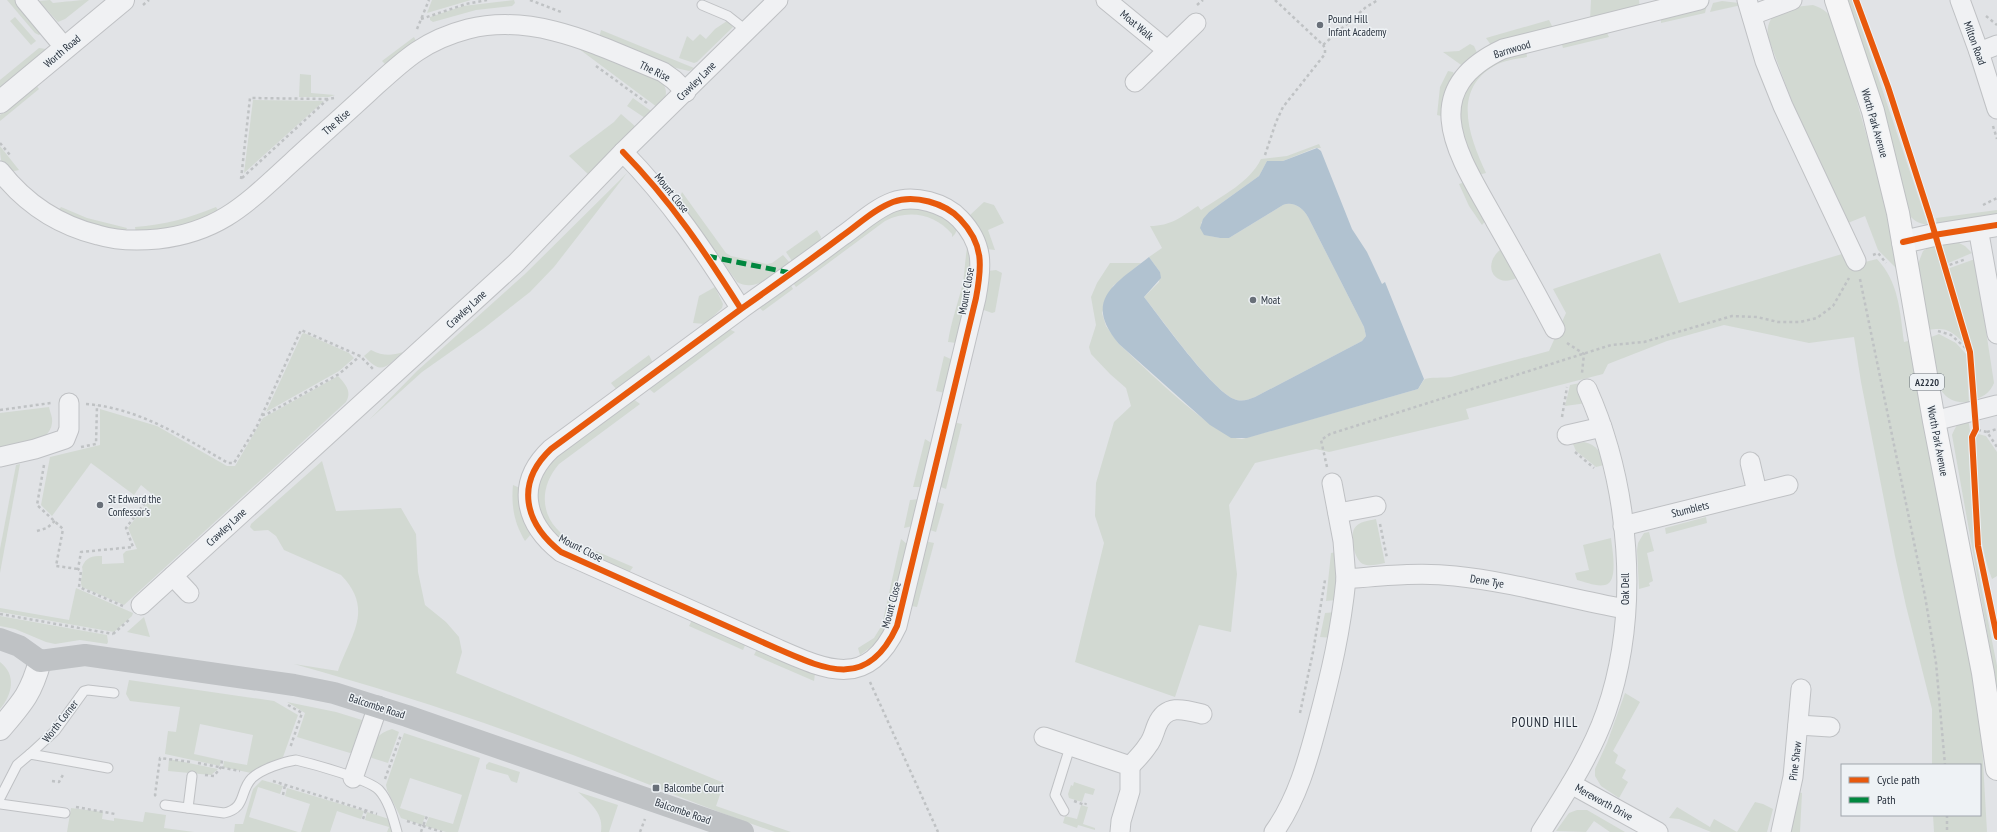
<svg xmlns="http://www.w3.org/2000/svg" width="1997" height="832" font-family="'PT Sans Narrow',sans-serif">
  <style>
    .green { fill: #d2d9d2 }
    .water { fill: #b1c2d0 }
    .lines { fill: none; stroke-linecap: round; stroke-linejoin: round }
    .service-casing { stroke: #bfc1c4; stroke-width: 11 }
    .minor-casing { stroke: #bfc1c4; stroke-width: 21 }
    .tertiary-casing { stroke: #bfc1c4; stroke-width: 24 }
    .primary-casing { stroke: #bec0c3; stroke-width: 24 }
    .path { stroke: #bfc2c4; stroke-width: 2.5; stroke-dasharray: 3 3; stroke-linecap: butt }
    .service { stroke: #f0f1f3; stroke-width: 9 }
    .minor { stroke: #f0f1f3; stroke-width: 19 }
    .tertiary { stroke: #f0f1f3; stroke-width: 22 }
    .secondary { stroke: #bfc2c5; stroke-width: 22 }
    .primary { stroke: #f5f5f6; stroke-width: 22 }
    .quiet { stroke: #00873e; stroke-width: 5; stroke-dasharray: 10 5; stroke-linecap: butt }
    .cycleway-casing { stroke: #eef2f5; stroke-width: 8 }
    .cycleway { stroke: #e8590c; stroke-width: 6 }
    .poi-dot { fill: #697079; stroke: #eef2f5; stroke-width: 1.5 }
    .labels { text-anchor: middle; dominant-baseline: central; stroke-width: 3; stroke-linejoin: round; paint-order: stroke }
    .shield { fill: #eef2f5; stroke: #646c75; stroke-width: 1 }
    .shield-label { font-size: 10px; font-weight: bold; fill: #29323e }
    .poi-label { font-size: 11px; fill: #29323e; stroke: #eef2f5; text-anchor: start }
    .street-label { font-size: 11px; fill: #29323e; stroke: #eef2f5 }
    .quarter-label { font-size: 13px; letter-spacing: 1px; fill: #1b232f; stroke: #eef2f5 }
  </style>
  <rect width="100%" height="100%" fill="#e1e3e6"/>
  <g class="green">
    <path d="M7,0H17L44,31L39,35L35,33Z"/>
    <path d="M50,0L53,3C66,2 76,0 89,0L65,19L58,22L39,1Z"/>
    <path d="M432,0H471L427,13Z"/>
    <path d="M514,0L515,3L512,6L476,10L433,22L430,20V17L463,6Z"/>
    <path d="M1591,0H1639L1640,9L1590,20Z"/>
    <path d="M1846,0H1852L1928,225C1918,223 1913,221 1907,212Z"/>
    <path d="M1722,1L1739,3L1742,7L1737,6L1710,12L1713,3Z"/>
    <path d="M1707,5L1705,13L1661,23V15Z"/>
    <path d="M1813,5C1824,9 1829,13 1835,23L1884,198L1898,270L1878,250L1865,216L1848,223L1800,123L1768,37C1764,9 1792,7 1813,5Z"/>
    <path d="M15,17L36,41L31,45L10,21Z"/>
    <path d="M1549,20L1553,28L1491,45L1486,38Z"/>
    <path d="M727,21L733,27L697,62L694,63L679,58L687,36L693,41L700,34L706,39L715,29Z"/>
    <path d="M601,30L694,68L689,71L676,68L599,38Z"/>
    <path d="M1607,33L1609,37L1563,48L1561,41Z"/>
    <path d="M414,37L417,43L387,66L382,61Z"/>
    <path d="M571,43L661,80C669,92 667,98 657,107Z"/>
    <path d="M1470,44L1474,46L1478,55L1464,67L1443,52L1459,51Z"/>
    <path d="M39,48L46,49L43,55L0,90V80Z"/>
    <path d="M1526,49L1527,57C1516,59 1504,60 1494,66C1451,91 1470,138 1486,173L1478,175L1464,144L1458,105L1465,87L1490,61Z"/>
    <path d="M1448,71L1453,72L1455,76L1445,114L1441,116L1437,115L1440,87Z"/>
    <path d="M300,74L311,75V93L335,95L329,97H299Z"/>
    <path d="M36,85L39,89L0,121V115Z"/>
    <path d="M633,98L651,111L645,118L627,106Z"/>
    <path d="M253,100L324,101L244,173Z"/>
    <path d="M621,114L636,127L590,176L569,156L614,122Z"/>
    <path d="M1319,144L1321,148H1315L1283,161H1267L1259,176L1209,212L1201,223L1210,236L1220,238H1229L1283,205C1293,201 1303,208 1308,217L1364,327L1366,336L1362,341L1255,397C1248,400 1241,402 1234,399C1211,389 1162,319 1144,297L1159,282L1160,272L1149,257L1162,248L1150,226C1171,226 1181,217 1198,206L1201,210C1222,196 1250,182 1261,159L1287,156Z"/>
    <path d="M0,146L19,170C1,175 0,159 0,146Z"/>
    <path d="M627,173L554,267L530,292L483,329L422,372L369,420L417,371L525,274Z"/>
    <path d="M1465,182L1487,219L1482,225L1469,206L1459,184Z"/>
    <path d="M682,192L726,253L731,256L767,264L772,263L783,255L790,263C774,274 756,293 737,282L679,200Z"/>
    <path d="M984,202L994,205L1004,223L988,230L995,250L987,249L969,216Z"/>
    <path d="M911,206L938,211L958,227L955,234L952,237V234C935,214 909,209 885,221L796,287L791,280L880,215Z"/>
    <path d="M61,207L87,218L127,228L124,234L57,212Z"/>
    <path d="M216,207L219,212L185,228L136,234L135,227C164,225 189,218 216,207Z"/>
    <path d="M1997,210V218L1937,225L1936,218Z"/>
    <path d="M817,230L821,237L820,241L792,261L786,252Z"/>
    <path d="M1955,241L1965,246L1972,253L1946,264L1940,242Z"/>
    <path d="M968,243L974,263L957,343L948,342C951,322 958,303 963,283C965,270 965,257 968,243Z"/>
    <path d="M1934,244L1964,343C1951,331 1947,327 1928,330L1918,264L1923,251Z"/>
    <path d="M1501,249L1518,277C1496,290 1480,266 1501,249Z"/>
    <path d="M1660,253L1679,303L1842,254L1849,266L1877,259C1899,282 1900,312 1904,342L1908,341L1980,708L1987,832H1934L1933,815H1980V765H1932V709L1906,606L1895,556L1861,382L1854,337L1809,343L1724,325L1667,341L1608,364L1603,374L1466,409L1469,419L1329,452L1316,449L1255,463L1229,505L1237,574L1231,632L1199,625L1175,697L1075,662L1104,543L1095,516L1096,483L1114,422L1131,406L1126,388L1110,374L1091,354L1089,347L1096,325L1091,297L1097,283L1110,263H1141L1113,286L1102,313L1106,326L1119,344C1141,364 1216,439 1242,439L1418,389C1420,387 1423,380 1425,379C1429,377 1446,378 1451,377L1549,351L1566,313L1553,289Z"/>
    <path d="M1975,259L1994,383C1990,392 1985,396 1976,399L1972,351L1947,269Z"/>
    <path d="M996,270L1002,273L995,312L992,313L981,309L988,271Z"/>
    <path d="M789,282L793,289L763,311L756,305Z"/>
    <path d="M715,287L723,304L722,308L705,324L693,323L699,296Z"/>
    <path d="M727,328L735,332L654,393L647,387Z"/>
    <path d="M304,333L349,353L354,358L339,371L266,412L302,334Z"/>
    <path d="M1939,334L1956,343L1966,354L1969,402C1931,406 1934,362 1931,337Z"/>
    <path d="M371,350C383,356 391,356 403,352C386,367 382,376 364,356Z"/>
    <path d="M649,355L653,363L617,390L611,383Z"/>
    <path d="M944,356L953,360L945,393L936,391Z"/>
    <path d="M338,376C346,385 352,391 346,402L124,605L82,587C79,581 84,574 82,567C86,557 92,556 102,556V564L124,563L123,554L126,551L137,549L128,528L153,495L141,485L134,495L91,463L52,516L41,505L50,457L100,445V409L157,426L227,466H235L263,418Z"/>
    <path d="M1580,383L1587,403L1565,406L1570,385Z"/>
    <path d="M632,398L640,404L559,464C534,493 543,529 578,543L571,548L560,542L546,526L537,503L538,482L553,455Z"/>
    <path d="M49,407C50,412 53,418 52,423C50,444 16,446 0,450V413Z"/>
    <path d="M1968,418L1970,431L1968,440L1974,550L1997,666V687L1952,435C1956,426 1958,421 1968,418Z"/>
    <path d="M953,422L962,424L946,489L938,486Z"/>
    <path d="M1978,434L1986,436L1997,452V576L1992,579C1975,535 1978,486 1975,439Z"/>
    <path d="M925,439L933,444L922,487H913Z"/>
    <path d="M1584,442C1597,445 1601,452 1604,465L1596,467L1576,451L1573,444Z"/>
    <path d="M322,461L336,511L401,508L416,534L418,572L425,605L446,622L459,637L462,652L456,673L724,783L716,806L791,832H775C698,806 624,773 548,746C465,715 380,688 294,664L338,671C350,636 375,610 341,575L284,550L276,536L268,530L254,531L250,527L251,524Z"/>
    <path d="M20,464L0,573V549L16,465Z"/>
    <path d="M513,485L520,488L532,533L525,541C514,523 511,505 513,485Z"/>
    <path d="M919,499L913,526L904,528L910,500Z"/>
    <path d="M934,501L944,504L936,532L927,529Z"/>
    <path d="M1706,517L1707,523L1666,534L1665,528Z"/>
    <path d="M1376,519L1385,563C1378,564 1370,567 1363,564C1354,559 1350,538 1354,529C1359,521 1368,521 1376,519Z"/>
    <path d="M1649,532L1654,551L1647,553L1653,581L1649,583L1650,586L1639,589L1637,550L1638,543L1644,533Z"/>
    <path d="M1611,538C1612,548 1619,583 1605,585C1597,587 1585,582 1577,580L1575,573L1589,570L1583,545Z"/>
    <path d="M901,539L908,545L890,621L878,642L860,655L858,648L874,638L882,625Z"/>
    <path d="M925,541L934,543L917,607L911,606Z"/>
    <path d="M596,551L633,567L628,574L594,559Z"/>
    <path d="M1336,552L1337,600L1326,601L1331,553Z"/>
    <path d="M76,588L133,613L132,616L114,632L0,612V608L69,620Z"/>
    <path d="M1336,612L1333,638L1320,637L1325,613Z"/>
    <path d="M0,616L107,635L108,642L107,644L80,640L55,644L46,642L15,629L0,626Z"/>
    <path d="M144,617L150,637L127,632Z"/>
    <path d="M692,620L746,643L743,650L689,626Z"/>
    <path d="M757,649L812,671L815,674L814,681L754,655Z"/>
    <path d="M0,662C17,675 12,695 0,709Z"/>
    <path d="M129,680L274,701L298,715L283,757L251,773L223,767L224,761L247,765L253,735L200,724L194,754L221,760L220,766L165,754L168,731L176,732L180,707L130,701L126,694Z"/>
    <path d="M1625,693L1640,702L1613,751L1618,755L1615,763L1626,770L1622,778L1628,782L1619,798L1601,786L1595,776V769L1607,743Z"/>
    <path d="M287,702L336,712L362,720L363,725L355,752L350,753L297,737L305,713Z"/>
    <path d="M392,729L399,732L388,763L372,758L368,754C373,741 378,733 392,729Z"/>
    <path d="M404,733L480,758L458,832H446L425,826L429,817L453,824L462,795L410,778L400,808L425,816L422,825L401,818L387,790L386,785Z"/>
    <path d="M169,759L218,769L211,775L168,771Z"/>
    <path d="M489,762L520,772L517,783L511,781L508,775L486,769V765Z"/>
    <path d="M262,780L283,786L280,794L258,787L249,817L298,832H234L235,824H243L253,789Z"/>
    <path d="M1074,782L1095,789L1093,795L1085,793L1082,802L1069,798L1068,794L1071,785L1073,786Z"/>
    <path d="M287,788L364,811L361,819L337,811L330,832H301L310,804L285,796Z"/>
    <path d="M578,792L618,805L609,832H601C604,814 591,803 578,792Z"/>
    <path d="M1797,792L1802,793L1800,832H1787Z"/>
    <path d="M1755,802L1763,804L1773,809L1767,832H1711L1679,819L1669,818L1677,807L1710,827L1714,819L1737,832Z"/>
    <path d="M1081,805L1088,807L1083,824L1095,828V830L1078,825L1077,828L1063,823L1065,816L1077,819Z"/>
    <path d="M71,808L103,812L102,819L114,821V818L143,822L145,812L166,815L164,828L194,832H67Z"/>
    <path d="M1577,810H1587L1625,832H1610L1594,821L1586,832L1556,831L1569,813Z"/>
    <path d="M367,812L389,819L392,832H387L389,827L365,820Z"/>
  </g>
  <path class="water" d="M1317,148L1321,151L1352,229L1367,252L1382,284L1385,282L1424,379L1418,389L1247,438H1231L1210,425L1119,344C1082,300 1115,284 1149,257L1160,272L1161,278L1144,297C1162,320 1211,389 1234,399C1241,402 1248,400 1255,397L1362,341L1366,336L1364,327L1308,217C1303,208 1293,201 1283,205L1229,238H1220L1204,235L1200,228L1203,219L1209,212L1259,176L1267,161H1283Z"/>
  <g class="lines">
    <g class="service-casing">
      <g id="service">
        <path d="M702,5L728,16L747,31"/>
        <path d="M30,754L55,731L84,691L88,690L114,693"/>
        <path d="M0,798L17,765L30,754L108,768"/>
        <path d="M0,804L65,813"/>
        <path d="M165,805L224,813C247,808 239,791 252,778C262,769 283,762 296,760C313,764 368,779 379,790C389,801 393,818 397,832"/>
        <path d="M188,808L192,776"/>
        <path d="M1064,811L1055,795L1070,747"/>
      </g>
    </g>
    <g class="minor-casing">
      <g id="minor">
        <path d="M25,0L65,48"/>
        <path d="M1106,0L1167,50"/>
        <path d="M1747,0L1765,61L1783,106L1856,261"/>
        <path d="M1960,0L1979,52L1997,109"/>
        <path d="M1752,15L1792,0"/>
        <path d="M1979,52L1997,45"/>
        <path d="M1135,82L1196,23"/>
        <path d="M623,152C671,201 705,252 741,309L551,449C515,483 524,523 561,552L778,649C828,671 868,689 897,626L976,298C982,266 984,244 960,219C945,203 914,194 893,202C874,209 858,225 842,236C809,261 775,285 741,309"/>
        <path d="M0,171C25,203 58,225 98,235C118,241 138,241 158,239C221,232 248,202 292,162C317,139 343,116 369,92C402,62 422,41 468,29C536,12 601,47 663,72L674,80L686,92"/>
        <path d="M1978,228L1997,334"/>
        <path d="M1555,329C1536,293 1516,257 1496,222C1462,160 1411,92 1503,49L1699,0"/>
        <path d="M1934,421L1997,405"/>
        <path d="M1567,435L1602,427"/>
        <path d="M0,457L35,449L65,439L69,429V403"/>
        <path d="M1750,462L1757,492"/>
        <path d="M1332,483L1343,541L1346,579"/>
        <path d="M1338,513L1376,506"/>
        <path d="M1623,526L1788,485"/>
        <path d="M173,576L189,593"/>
        <path d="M141,605L516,263L623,152L778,0"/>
        <path d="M1798,725L1830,727"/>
        <path d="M1044,737L1130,766V791L1121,821L1120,832"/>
        <path d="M1130,766C1136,760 1143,753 1148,745C1153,739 1154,732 1157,725C1166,704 1183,709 1202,714"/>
        <path d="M353,778L378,706"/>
        <path d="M1571,784L1658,832"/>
        <path d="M1274,832C1297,800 1308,760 1318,722C1331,673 1341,630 1346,579C1383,576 1419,572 1455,576C1513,582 1569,599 1625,609"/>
        <path d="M1541,832C1565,794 1591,755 1606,712C1641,611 1630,485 1587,389"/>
        <path d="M1781,832L1793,777L1801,689"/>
      </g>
    </g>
    <g class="tertiary-casing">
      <g id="tertiary">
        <path d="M0,102L123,0"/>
        <path d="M1903,242L1934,235L1997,225"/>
        <path d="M0,729C22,703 31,694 40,661"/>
      </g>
    </g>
    <g class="primary-casing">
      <path id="primary" d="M1836,0L1873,111L1898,213L1934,421L1983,673L1997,769"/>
    </g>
    <g class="path">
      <path d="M530,0L561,12L560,14"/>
      <path d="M1275,0L1323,45L1366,7L1378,0"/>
      <path d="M143,5L149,0"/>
      <path d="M1197,5L1203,0"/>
      <path d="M1986,16L1997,25"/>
      <path d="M421,19L466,4L487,0"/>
      <path d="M417,29L429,0"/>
      <path d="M596,66L647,103"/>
      <path d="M1993,126L1997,139"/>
      <path d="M0,143L10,155"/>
      <path d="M1265,155L1276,122L1283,107L1325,54V48L1323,45"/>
      <path d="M242,178L328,99L334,98"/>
      <path d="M241,179L250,98L328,99"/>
      <path d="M1983,205L1997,198"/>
      <path d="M1873,255L1878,253L1886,263"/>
      <path d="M1944,267L1966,259"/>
      <path d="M1860,279L1925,596L1936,663L1945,765"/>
      <path d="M1938,331L1951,335L1970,352"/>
      <path d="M1567,343L1584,354L1582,373"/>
      <path d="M86,404C139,408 183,437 228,463H234L257,426L301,330L360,356L373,369"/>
      <path d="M0,410L51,403"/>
      <path d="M262,415L267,414L339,374L360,356"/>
      <path d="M1562,417L1567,387"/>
      <path d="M1978,430L1987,432L1997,447"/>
      <path d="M1987,432L1997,429"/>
      <path d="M81,447L96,444L97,405"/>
      <path d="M1575,452L1594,468"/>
      <path d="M44,465L37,505L63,529L56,566L78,569"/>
      <path d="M1327,467L1321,440L1330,434L1611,345L1644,342L1732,316L1757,317L1778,322H1800L1817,318L1833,306L1849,278"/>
      <path d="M1380,524L1387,558"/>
      <path d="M37,531L47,528L57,519"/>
      <path d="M123,606L79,587L81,571L78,569L81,552L133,547L126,528L150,496"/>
      <path d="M0,614L113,634"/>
      <path d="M113,634L130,619"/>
      <path d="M870,682L938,832"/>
      <path d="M288,705L302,713L290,748"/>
      <path d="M1300,713L1313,652L1325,580"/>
      <path d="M198,763L240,771"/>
      <path d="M205,775L214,776L221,767L222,760"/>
      <path d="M385,779L401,735"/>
      <path d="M52,781L59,782L64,773"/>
      <path d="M273,781L377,814"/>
      <path d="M283,795L285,785"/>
      <path d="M156,796L155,795L160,758L191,762"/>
      <path d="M1074,801L1085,805L1086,803"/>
      <path d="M76,807L115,814"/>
      <path d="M1947,815V832"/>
      <path d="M363,819L366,810"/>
      <path d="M407,821L423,826L427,816"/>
      <path d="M421,832L423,826L442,832"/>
      <path d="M640,832L645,819"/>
    </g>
    <use href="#service" class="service"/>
    <use href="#minor" class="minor"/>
    <use href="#tertiary" class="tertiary"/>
    <path class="secondary" d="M0,639L19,646L40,661L85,655L294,685L334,693L407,716L743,832"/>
    <use href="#primary" class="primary"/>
    <path class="quiet" d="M707,256L791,273"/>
    <g class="cycleway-casing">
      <g id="cycleway">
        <path d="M1856,0L1888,87L1930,217L1970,352L1976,429L1972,437L1978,546L1997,637"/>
        <path d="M623,152C671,201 705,252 741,309L551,449C515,483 524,523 561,552L778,649C828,671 868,689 897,626L976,298C982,266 984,244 960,219C945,203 914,194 893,202C874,209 858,225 842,236C809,261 775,285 741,309"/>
        <path d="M1903,242L1934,235L1997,225"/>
      </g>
    </g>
    <use href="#cycleway" class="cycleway"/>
  </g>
  <g class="poi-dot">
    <circle cx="1320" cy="25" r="4"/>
    <circle cx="1253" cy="300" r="4"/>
    <circle cx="100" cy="505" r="4"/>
    <rect x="652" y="784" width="8" height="8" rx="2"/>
  </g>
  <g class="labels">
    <rect class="shield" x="1910" y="374" width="34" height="16" rx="3"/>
    <g class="shield-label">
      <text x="1927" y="382">A2220</text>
    </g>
    <g class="poi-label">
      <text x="1328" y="19">Pound Hill<tspan x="1328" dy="13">Infant Academy</tspan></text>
      <text x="1261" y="300">Moat</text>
      <text x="108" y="499">St Edward the<tspan x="108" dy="13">Confessor's</tspan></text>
      <text x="664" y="788">Balcombe Court</text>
    </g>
    <g class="street-label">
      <text transform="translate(1137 25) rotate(40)">Moat Walk</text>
      <text transform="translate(1975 43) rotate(70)">Milton Road</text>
      <text transform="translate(1512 49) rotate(-17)">Barnwood</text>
      <text transform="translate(62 51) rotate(-40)">Worth Road</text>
      <text transform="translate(655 71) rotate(26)">The Rise</text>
      <text transform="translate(696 81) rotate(-45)">Crawley Lane</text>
      <text transform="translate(336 122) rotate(-42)">The Rise</text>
      <text transform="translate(1875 123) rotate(74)">Worth Park Avenue</text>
      <text transform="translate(672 193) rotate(51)">Mount Close</text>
      <text transform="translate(966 291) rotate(-80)">Mount Close</text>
      <text transform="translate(466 309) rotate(-43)">Crawley Lane</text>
      <text transform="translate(1938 441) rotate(79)">Worth Park Avenue</text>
      <text transform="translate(1690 509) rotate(-14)">Stumblets</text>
      <text transform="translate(226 527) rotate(-43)">Crawley Lane</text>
      <text transform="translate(581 548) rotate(27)">Mount Close</text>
      <text transform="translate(1487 581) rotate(10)">Dene Tye</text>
      <text transform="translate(1625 589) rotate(-90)">Oak Dell</text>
      <text transform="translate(891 605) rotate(-75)">Mount Close</text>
      <text transform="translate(377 706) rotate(18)">Balcombe Road</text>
      <text transform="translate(60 721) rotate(-52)">Worth Corner</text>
      <text transform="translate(1795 761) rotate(-83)">Pine Shaw</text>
      <text transform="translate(1604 802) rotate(29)">Mereworth Drive</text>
      <text transform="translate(683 811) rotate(19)">Balcombe Road</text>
    </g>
    <g class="quarter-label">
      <text x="1545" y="722">POUND HILL</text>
    </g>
  </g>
  <rect x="1841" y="764" width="140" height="52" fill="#eef2f5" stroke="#9fa5ac"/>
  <rect x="1849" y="777" width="20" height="6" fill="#e8590c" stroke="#9fa5ac"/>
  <text x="1877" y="784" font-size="12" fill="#29323e">Cycle path</text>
  <rect x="1849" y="797" width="20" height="6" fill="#00873e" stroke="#9fa5ac"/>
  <text x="1877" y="804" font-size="12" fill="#29323e">Path</text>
</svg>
